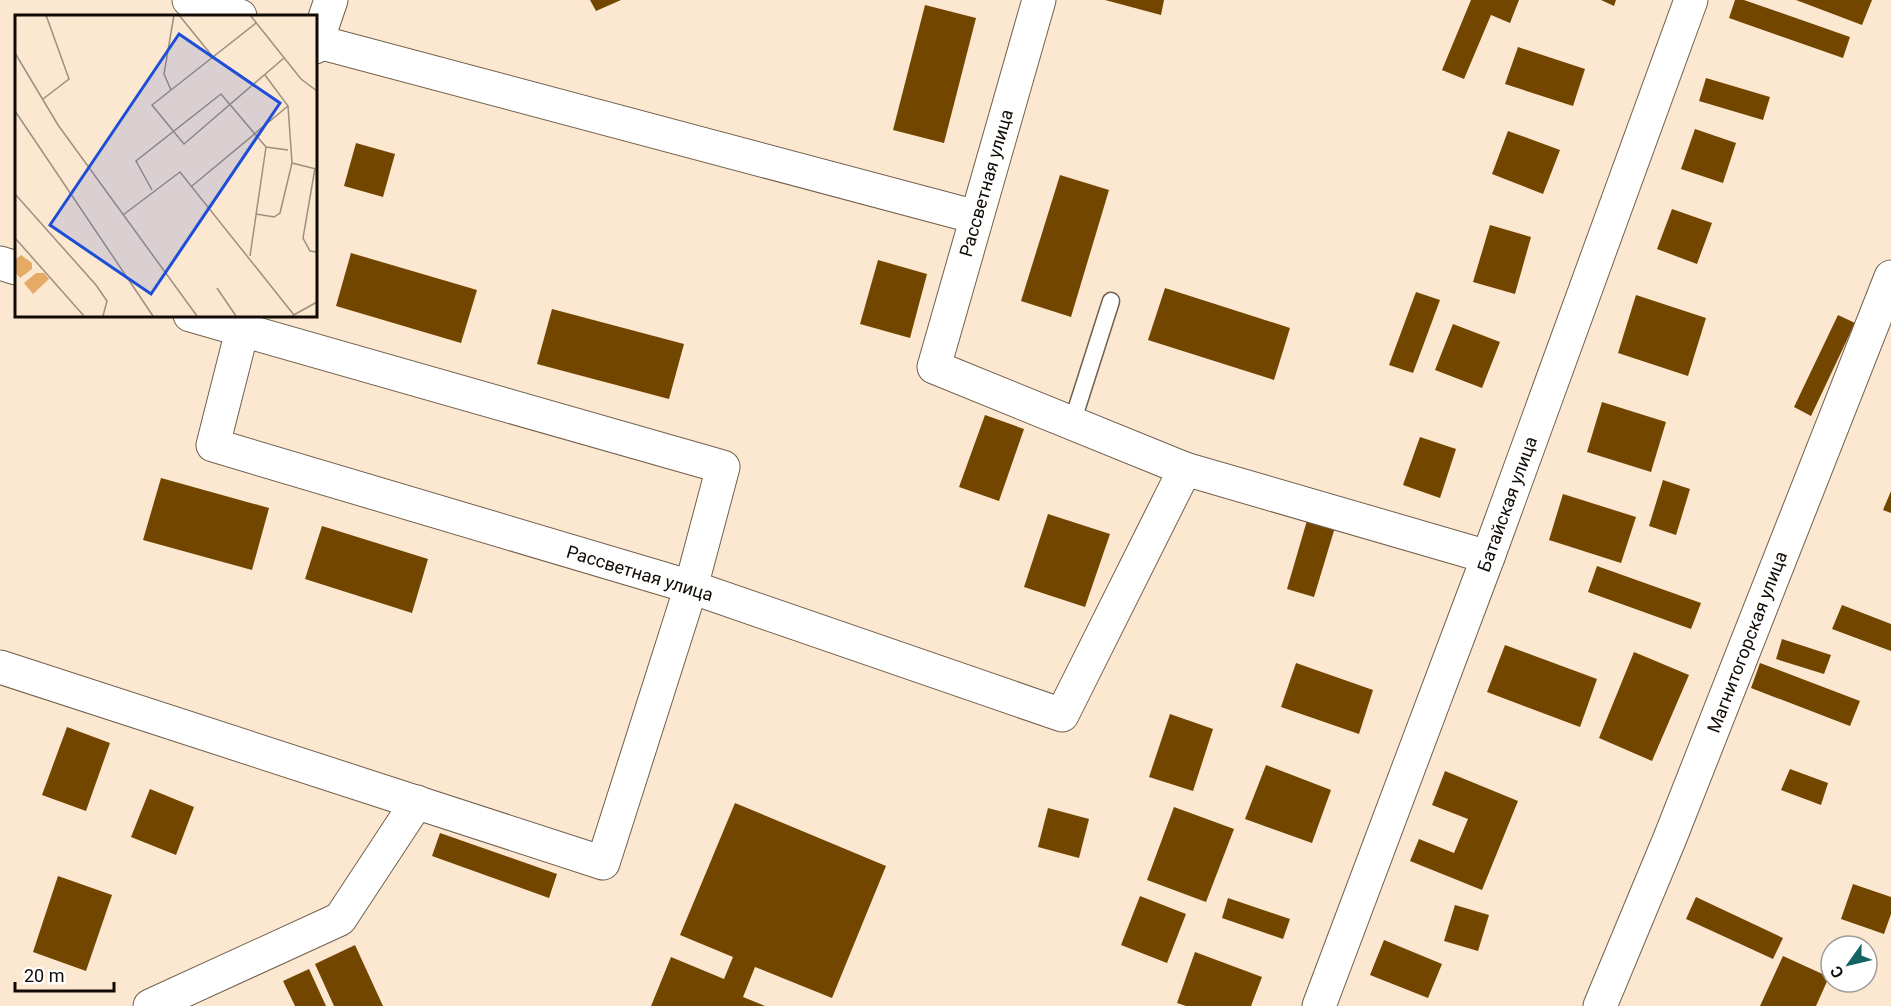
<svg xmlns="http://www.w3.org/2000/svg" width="1891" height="1006" font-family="Roboto,sans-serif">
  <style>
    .building { fill: #734600 }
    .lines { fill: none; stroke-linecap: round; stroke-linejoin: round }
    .lane-casing { stroke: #71604c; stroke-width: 19 }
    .street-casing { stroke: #71604c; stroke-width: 35 }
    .lane { stroke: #fff; stroke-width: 16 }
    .street { stroke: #fff; stroke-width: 33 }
    .labels { text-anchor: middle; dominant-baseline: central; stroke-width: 6; stroke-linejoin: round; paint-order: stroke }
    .street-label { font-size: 18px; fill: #110b04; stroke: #fff }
    .inset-road { fill: none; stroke: #9e8f7e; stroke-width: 1.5 }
    .view { fill: #1d4ed8; fill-opacity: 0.15; stroke: #1d4ed8; stroke-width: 3 }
    .inset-edge { fill: none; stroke: #110b04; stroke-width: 3 }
  </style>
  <rect width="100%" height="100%" fill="#fce7d0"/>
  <g class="building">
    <path d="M590,0H621L596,11Z"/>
    <path d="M1105,0H1164L1161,15Z"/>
    <path d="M1471,0H1519L1510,23L1491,15L1464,79L1442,70Z"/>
    <path d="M1601,0H1616L1614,6Z"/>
    <path d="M1735,0H1744L1850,37L1843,58L1729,18Z"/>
    <path d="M1796,0H1872L1862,25Z"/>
    <path d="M925,5L976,18L944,143L893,130Z"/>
    <path d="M1518,47L1585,69L1573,106L1505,84Z"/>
    <path d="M1706,78L1770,97L1763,120L1699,101Z"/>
    <path d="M1695,129L1736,143L1723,183L1681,169Z"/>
    <path d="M1508,131L1560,150L1543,194L1492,174Z"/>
    <path d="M356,143L395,154L383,197L344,186Z"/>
    <path d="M1060,175L1109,190L1071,317L1021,301Z"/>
    <path d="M1672,209L1712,223L1697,264L1657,249Z"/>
    <path d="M1490,225L1531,237L1515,294L1473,282Z"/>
    <path d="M351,253L477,290L461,343L336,306Z"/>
    <path d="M878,260L927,274L910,338L860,324Z"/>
    <path d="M1165,288L1290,328L1274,380L1148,340Z"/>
    <path d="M1416,292L1440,300L1413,373L1389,365Z"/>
    <path d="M1636,295L1706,318L1688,376L1618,353Z"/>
    <path d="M552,309L684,344L669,399L537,364Z"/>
    <path d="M1838,315L1855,323L1811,416L1794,407Z"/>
    <path d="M1453,324L1500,342L1482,388L1435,370Z"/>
    <path d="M1602,402L1666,422L1651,472L1587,452Z"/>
    <path d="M985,415L1024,429L999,501L959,487Z"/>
    <path d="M1420,437L1456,449L1440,498L1403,485Z"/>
    <path d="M161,478L269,508L252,570L143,540Z"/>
    <path d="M1663,480L1690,489L1676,535L1649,526Z"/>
    <path d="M1891,491V513L1883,510Z"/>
    <path d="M1563,494L1636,517L1621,563L1549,540Z"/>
    <path d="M1048,514L1110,534L1085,607L1024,587Z"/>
    <path d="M1308,517L1336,524L1314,597L1287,589Z"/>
    <path d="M322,526L428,559L412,613L305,579Z"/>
    <path d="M1597,566L1701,603L1691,629L1588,592Z"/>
    <path d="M1842,605L1891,624V651L1832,629Z"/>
    <path d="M1782,639L1831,655L1824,674L1776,659Z"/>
    <path d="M1505,645L1597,679L1580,727L1487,692Z"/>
    <path d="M1634,652L1689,675L1652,761L1599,738Z"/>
    <path d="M1296,663L1373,690L1359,734L1281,707Z"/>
    <path d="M1760,663L1860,701L1850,726L1751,688Z"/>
    <path d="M1170,714L1213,729L1193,791L1149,777Z"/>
    <path d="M67,727L110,743L86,811L42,795Z"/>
    <path d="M1266,765L1331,790L1312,843L1245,819Z"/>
    <path d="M1790,769L1828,783L1821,805L1781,790Z"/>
    <path d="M1445,771L1518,801L1482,890L1410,861L1419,839L1454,853L1468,819L1432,805Z"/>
    <path d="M150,789L194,807L176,855L131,837Z"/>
    <path d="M735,803L886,866L832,998L755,967L743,997L765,1006H651L671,957L724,979L733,957L680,935Z"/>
    <path d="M1174,807L1234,829L1206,902L1147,880Z"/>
    <path d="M1048,808L1089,819L1079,858L1038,847Z"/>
    <path d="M440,833L557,874L549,898L432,856Z"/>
    <path d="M58,876L112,895L86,971L33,952Z"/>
    <path d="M1853,884L1891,897V914L1884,934L1841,919Z"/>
    <path d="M1140,896L1186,914L1167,963L1121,945Z"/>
    <path d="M1696,897L1783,938L1773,959L1686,919Z"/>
    <path d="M1228,898L1290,919L1283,939L1222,918Z"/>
    <path d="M1455,905L1489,915L1478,951L1444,941Z"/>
    <path d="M1384,940L1442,964L1428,998L1370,975Z"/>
    <path d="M355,945L383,1006H334L315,964Z"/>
    <path d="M1195,952L1262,977L1251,1006H1186L1177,1003Z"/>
    <path d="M1783,956L1829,977L1816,1006H1760Z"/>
    <path d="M309,969L326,1006H295L283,981Z"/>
  </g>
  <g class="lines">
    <g class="lane-casing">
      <path id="lane" d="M1072,423L1111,301"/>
    </g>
    <g class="street-casing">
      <g id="street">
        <path d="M189,0L240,16"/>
        <path d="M1039,0L934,367L1185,469L1488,557"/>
        <path d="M315,41L976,217"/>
        <path d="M315,47L331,0"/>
        <path d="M0,263L16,268"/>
        <path d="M246,315L213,445L691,587L1062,715L1185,469"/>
        <path d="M0,667L603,863L691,587L723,467L190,315"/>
        <path d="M150,1006L340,919L417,802"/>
        <path d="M1319,1006L1488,557L1691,0"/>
        <path d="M1600,1006L1670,838L1891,277"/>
      </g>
    </g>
    <use href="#lane" class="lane"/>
    <use href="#street" class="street"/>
  </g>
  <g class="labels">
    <g class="street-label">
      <text transform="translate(986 183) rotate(-74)">Рассветная улица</text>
      <text transform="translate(1507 504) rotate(-70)">Батайская улица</text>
      <text transform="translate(640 573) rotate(17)">Рассветная улица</text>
      <text transform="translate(1747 642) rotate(-69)">Магнитогорская улица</text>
    </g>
  </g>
  <g transform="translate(15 15)">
    <rect width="302" height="302" fill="#fce7d0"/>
    <path d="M6,240L17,248V254L5,263L0,257V245ZM21,258H29L34,264L18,279L9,268Z" fill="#e5aa66"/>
    <path class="inset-road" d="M164,0L198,42M235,0L286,64L302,76M241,8L137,90L159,117L169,129L269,43M0,38L43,110L182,301M156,75L149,59L159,0M28,84L54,64L31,0M0,96L138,301M277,148L301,154M300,153L288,223L295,236L302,237M177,171L273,91M137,175L121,146L206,79L251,132L273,135M0,179L81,270L92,286L88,301M241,199L259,202L265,198L277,148L273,91L250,60M108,200L165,157L279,300M0,223L69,301M235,241L251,132M202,273L221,301M277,301L302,287"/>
    <path class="view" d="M164,19L265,88L136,279L35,210Z"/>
    <rect width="302" height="302" class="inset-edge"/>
  </g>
  <g transform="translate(1849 964) rotate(236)"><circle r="28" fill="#ffffff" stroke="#a09d9b" stroke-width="1.5"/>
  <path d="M0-4.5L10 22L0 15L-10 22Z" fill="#136364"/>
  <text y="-9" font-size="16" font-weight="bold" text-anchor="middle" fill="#110b04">С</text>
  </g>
  <path d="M15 982v9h99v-9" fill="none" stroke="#110b04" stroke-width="3"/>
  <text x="24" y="982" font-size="18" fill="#110b04" stroke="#ffffff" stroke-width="4.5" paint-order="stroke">20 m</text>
</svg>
